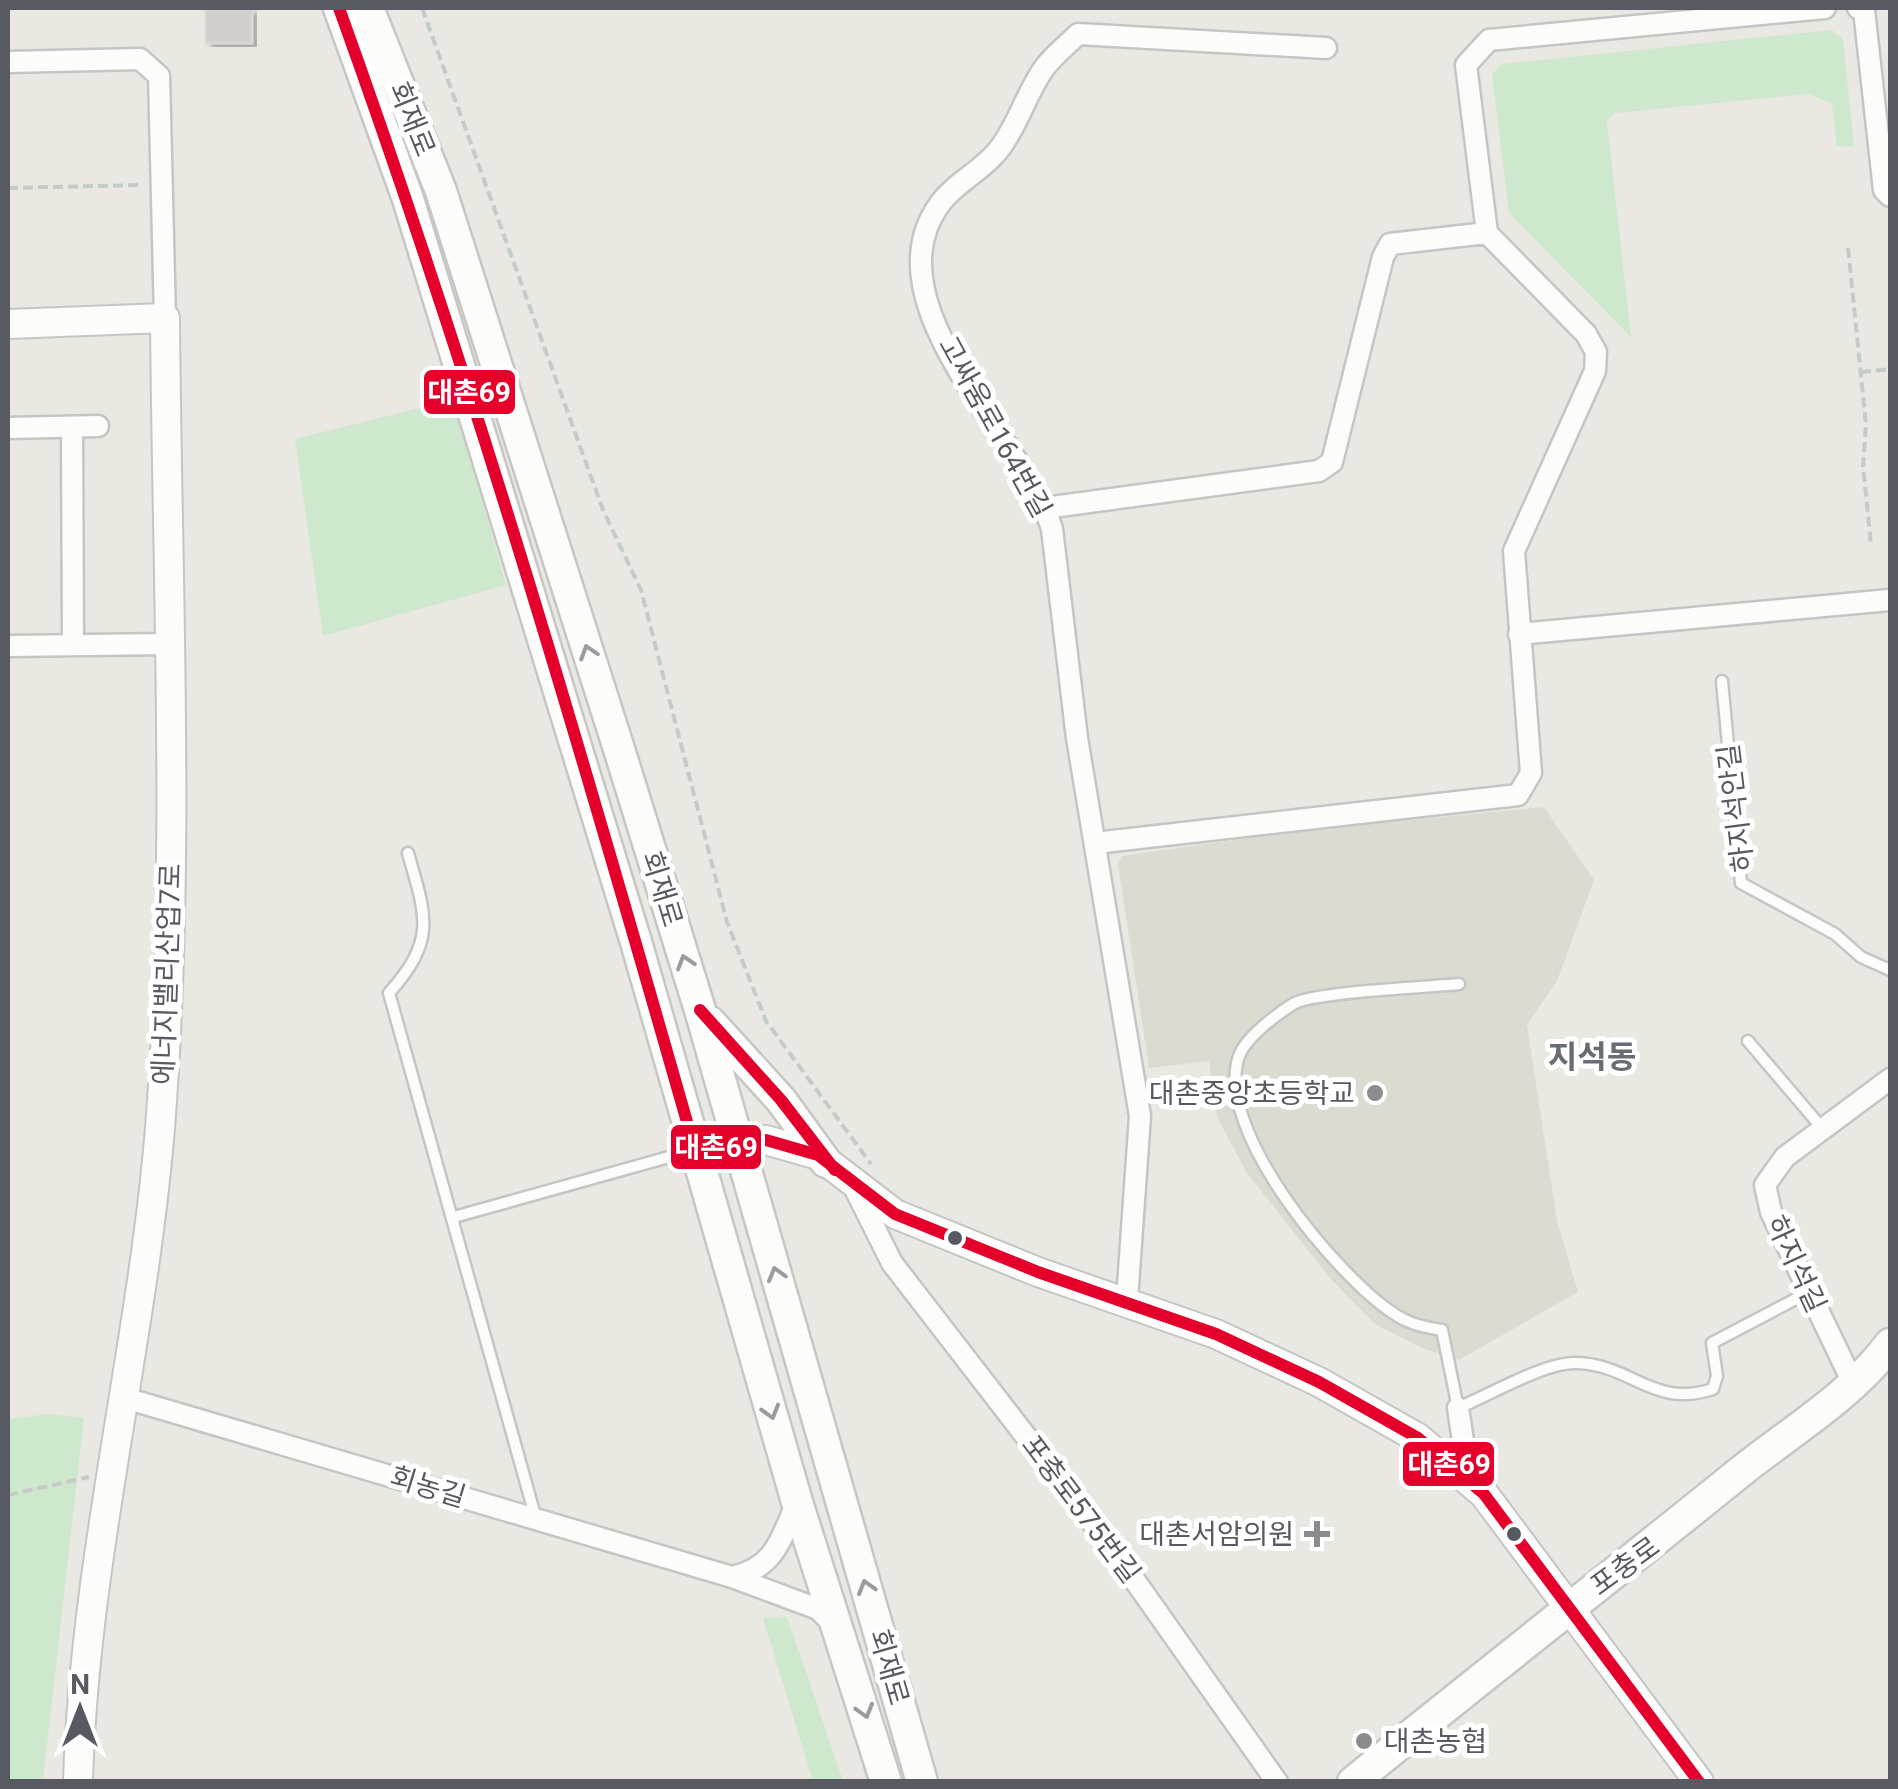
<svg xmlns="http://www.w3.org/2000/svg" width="1898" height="1789" font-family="Roboto,'Noto Sans KR',sans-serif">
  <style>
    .education { fill: #dcdbd1 }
    .green { fill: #cee8cd }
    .building { fill: #d0cfcb; stroke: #d9d7d1; stroke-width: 2.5; filter: url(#shadow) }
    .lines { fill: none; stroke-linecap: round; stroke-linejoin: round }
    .service-casing { stroke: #c6c5c5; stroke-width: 15 }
    .minor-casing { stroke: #c6c5c5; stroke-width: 25 }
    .tertiary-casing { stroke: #c6c5c5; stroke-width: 32 }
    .secondary-casing { stroke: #c6c6c5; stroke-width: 35 }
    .path { stroke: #c5ccc8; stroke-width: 4; stroke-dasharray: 10 5; stroke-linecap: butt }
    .service { stroke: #fcfcfb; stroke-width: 10 }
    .minor { stroke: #fcfcfb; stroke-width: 20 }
    .tertiary { stroke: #fcfcfb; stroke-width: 28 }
    .secondary { stroke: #fcfcfb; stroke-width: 30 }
    .bus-1-casing { stroke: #fff; stroke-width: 20 }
    .bus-1 { stroke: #e4002b; stroke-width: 12 }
    .oneway { stroke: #999b9f }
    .poi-dot { fill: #8a8c8e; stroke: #fff; stroke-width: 4 }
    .bus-dot { fill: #575b61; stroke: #fff; stroke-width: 4 }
    .labels { text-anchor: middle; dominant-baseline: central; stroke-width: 10; stroke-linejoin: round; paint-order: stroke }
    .street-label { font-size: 28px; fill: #575b61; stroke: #fff }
    .poi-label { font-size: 28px; fill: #575b61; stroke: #fff; text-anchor: end }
    .quarter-label { font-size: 32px; font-weight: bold; fill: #686d73; stroke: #fff }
    .line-badge { stroke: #fff; stroke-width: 4 }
    .badge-label { font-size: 28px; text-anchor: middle; font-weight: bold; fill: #fff }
  </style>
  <defs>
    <filter id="shadow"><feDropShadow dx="6" dy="6" stdDeviation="2.5" flood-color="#0004"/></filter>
  </defs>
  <rect width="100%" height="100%" fill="#eae8e2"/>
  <path class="education" d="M1544,807L1594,880L1557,981L1527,1025L1557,1221L1578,1292L1459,1360L1422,1348L1375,1324L1330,1278L1247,1173L1217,1117L1209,1061L1149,1068L1118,864L1122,856L1299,831Z"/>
  <g class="green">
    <path d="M1832,30L1843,39L1854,146L1837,147L1832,104L1809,94L1615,113L1607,121L1631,337L1509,213L1492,75L1501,64Z"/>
    <path d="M440,403L456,410L506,585L323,636L295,439Z"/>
    <path d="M49,1414L84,1418L43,1781H8V1419Z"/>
    <path d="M787,1617L843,1781H813L763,1618Z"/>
  </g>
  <rect class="building" x="206" y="8" width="46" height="35"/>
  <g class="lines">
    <g class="service-casing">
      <g id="service">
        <path d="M1722,681L1741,883L1835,934L1861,957L1890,970"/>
        <path d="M408,853C426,917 437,939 389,993L536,1519"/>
        <path d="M1459,984C1429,987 1311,992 1293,1004C1276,1015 1246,1037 1239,1056C1213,1129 1337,1276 1393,1313C1408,1324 1424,1327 1442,1330L1458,1408C1487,1396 1544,1363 1574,1363C1631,1363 1653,1409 1713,1389L1717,1376L1712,1343L1809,1292"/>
        <path d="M1748,1041L1822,1128"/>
        <path d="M454,1217L694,1150"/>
      </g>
    </g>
    <g class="minor-casing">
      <g id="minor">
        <path d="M1858,8L1864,10L1884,190L1890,196"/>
        <path d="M8,62L140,59L159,76L165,318"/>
        <path d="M1487,233L1466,65L1489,40L1825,8"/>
        <path d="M72,427L73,644"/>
        <path d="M8,428L98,426"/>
        <path d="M1045,508L1319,471L1332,462L1383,257L1390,244L1487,233L1586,334L1596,352L1595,371L1514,551L1531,773L1518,795L1095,843"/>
        <path d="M1519,634L1890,600"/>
        <path d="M8,646L168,644"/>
        <path d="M854,1187L892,1263L1109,1544L1277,1782"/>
        <path d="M1127,1300L1140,1116L1077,738L1052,529C1025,440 868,304 939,205C954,183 984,170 1000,148C1019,123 1027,91 1045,67C1054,55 1067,45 1078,34L1326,48"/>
        <path d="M1853,1383L1771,1212L1765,1185L1785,1157L1890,1079"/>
        <path d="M125,1398L732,1577"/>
        <path d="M1458,1408L1469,1480"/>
        <path d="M797,1502C781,1539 775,1568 732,1577L818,1609L835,1626"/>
      </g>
    </g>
    <g class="tertiary-casing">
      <g id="tertiary">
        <path d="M8,324L165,318C167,588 181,859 160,1128C142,1346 84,1562 78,1782"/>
        <path d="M695,1150L766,1140L818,1155L895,1214L1038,1272L1216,1334L1319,1382L1418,1438L1484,1494L1699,1782"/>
      </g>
    </g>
    <g class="secondary-casing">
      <g id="secondary">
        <path d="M339,8L408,199L636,942L797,1502L886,1782"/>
        <path d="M368,8L441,191L619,749L700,1010L922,1782"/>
        <path d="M710,1022L781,1100L826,1162"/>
        <path d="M1353,1782C1479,1679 1608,1579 1734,1477C1785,1435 1851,1397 1890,1344"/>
      </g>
    </g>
    <g class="path">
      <path d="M422,8L603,510L641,590L727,922L766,1021L871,1164"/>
      <path d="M8,188L143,185"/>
      <path d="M1848,248L1866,425L1863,466L1871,544"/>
      <path d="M1861,372L1890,369"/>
      <path d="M8,1495L89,1477"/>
    </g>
    <use href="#service" class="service"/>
    <use href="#minor" class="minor"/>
    <use href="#tertiary" class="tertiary"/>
    <use href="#secondary" class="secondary"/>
    <g class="bus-1-casing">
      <g id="bus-1">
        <path d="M339,8C474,382 586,767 695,1150L766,1140L818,1155L895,1214L1038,1272L1216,1334L1319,1382L1418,1438L1484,1494L1699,1782"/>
        <path d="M700,1010L781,1100L835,1170"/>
      </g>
    </g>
    <use href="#bus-1" class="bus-1"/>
  </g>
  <defs><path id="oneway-chevron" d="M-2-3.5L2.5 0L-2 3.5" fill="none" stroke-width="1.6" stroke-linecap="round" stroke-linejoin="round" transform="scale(2.5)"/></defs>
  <g class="oneway">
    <use href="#oneway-chevron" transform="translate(588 652) rotate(-108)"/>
    <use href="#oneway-chevron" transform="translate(685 962) rotate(-107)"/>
    <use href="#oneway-chevron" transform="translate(776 1274) rotate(-106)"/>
    <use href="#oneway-chevron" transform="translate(771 1412) rotate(74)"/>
    <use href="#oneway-chevron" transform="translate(866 1587) rotate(-106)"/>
    <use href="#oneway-chevron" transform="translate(865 1711) rotate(74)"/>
  </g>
  <g class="poi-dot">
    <circle cx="1375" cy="1093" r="10"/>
    <path d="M1312 1519h10v10h10v10h-10v10h-10v-10h-10v-10h10z"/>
    <circle cx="1364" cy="1741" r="10"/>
  </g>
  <g class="bus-dot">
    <circle cx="955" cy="1238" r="9"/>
    <circle cx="1514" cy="1534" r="9"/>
  </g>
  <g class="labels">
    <g class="street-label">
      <text transform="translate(412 119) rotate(68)">회재로</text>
      <text transform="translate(995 427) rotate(61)">고싸움로164번길</text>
      <text transform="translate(1736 808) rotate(-97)">하지석안길</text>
      <text transform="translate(662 889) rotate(73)">회재로</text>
      <text transform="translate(167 974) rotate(-88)">에너지밸리산업7로</text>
      <text transform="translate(1796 1264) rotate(65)">하지석길</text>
      <text transform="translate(428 1487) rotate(17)">회농길</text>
      <text transform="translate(1081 1509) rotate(53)">포충로575번길</text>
      <text transform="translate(1625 1566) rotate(-36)">포충로</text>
      <text transform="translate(889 1667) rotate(74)">회재로</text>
    </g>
    <g class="poi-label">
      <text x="1355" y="1093">대촌중앙초등학교</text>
      <text x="1294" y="1534">대촌서암의원</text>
      <text x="1384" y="1741" text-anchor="start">대촌농협</text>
    </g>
    <g class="quarter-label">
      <text x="1592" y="1057">지석동</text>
    </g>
  </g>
  <g class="line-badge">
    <rect x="422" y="368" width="95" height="48" rx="10" fill="#e4002b"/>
    <rect x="669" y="1123" width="94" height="48" rx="10" fill="#e4002b"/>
    <rect x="1401" y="1440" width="95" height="48" rx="10" fill="#e4002b"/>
  </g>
  <g class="badge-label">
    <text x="469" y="402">대촌69</text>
    <text x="716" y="1157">대촌69</text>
    <text x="1449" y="1474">대촌69</text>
  </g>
  <rect width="1898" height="1789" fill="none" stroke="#575b61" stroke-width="20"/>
  <g transform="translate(80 1709)" stroke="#ffffff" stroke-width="8" paint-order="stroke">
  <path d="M0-8L18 38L0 25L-18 38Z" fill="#575b61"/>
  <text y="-15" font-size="28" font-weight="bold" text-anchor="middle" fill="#575b61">N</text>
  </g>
</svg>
